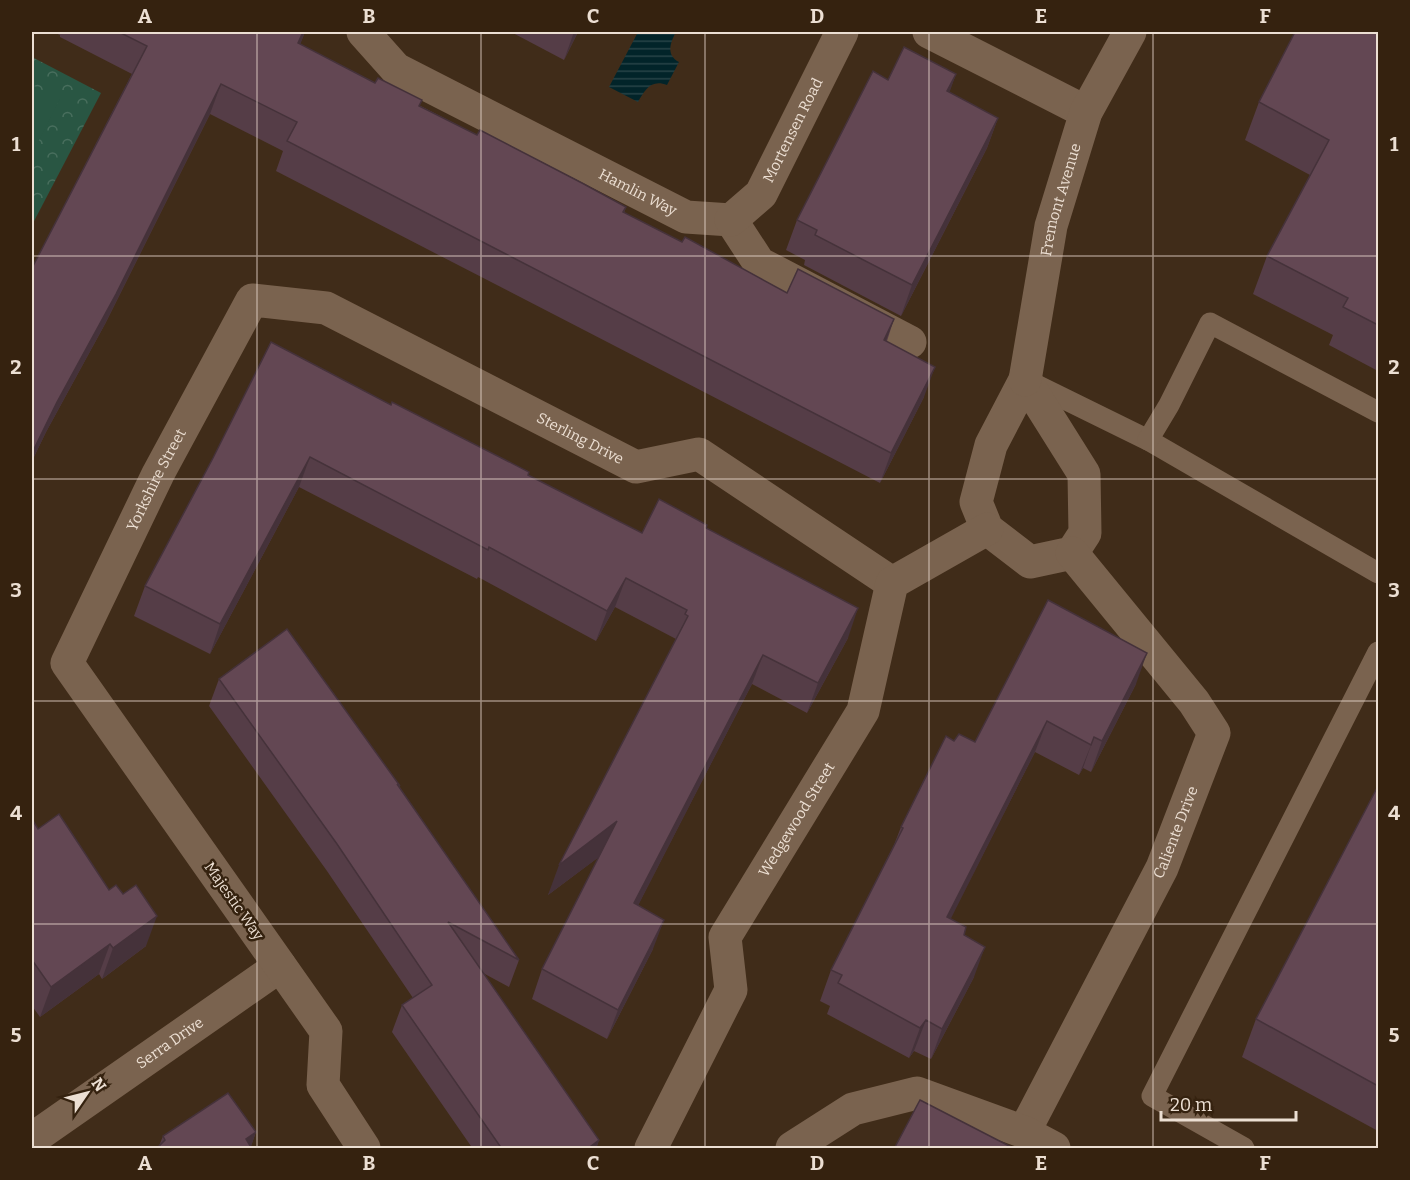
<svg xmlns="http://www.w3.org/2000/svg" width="1410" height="1180" font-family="Bitter,serif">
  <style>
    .park { fill: url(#park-crowns) }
    .garden { fill: #295643 }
    .water { fill: url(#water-rules) }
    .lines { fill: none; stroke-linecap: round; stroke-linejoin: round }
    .service { stroke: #7a634f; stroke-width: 21 }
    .minor { stroke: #7a634f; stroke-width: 33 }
    .wall { fill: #553d47 }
    .shaded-wall { fill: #45323a }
    .building { fill: #634753; stroke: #45323a; stroke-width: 1.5 }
    .grid { fill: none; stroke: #ecdfd3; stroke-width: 1.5; stroke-opacity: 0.55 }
    .labels { text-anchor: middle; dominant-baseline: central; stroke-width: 5; stroke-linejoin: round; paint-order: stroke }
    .street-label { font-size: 15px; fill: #ecdfd3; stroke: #35220f }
    .neatline { fill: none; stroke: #ecdfd3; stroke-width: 2 }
    .grid-label { font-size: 20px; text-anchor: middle; font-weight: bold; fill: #ecdfd3 }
  </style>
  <defs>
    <pattern id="park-crowns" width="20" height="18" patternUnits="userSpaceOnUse" patternTransform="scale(1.5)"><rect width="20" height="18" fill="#295643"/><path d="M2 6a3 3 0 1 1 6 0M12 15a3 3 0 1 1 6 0" fill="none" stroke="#486e5d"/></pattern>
    <pattern id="water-rules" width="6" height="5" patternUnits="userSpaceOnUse" patternTransform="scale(1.5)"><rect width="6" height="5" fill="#022429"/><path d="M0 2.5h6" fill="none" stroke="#274347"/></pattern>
  </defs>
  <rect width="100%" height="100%" fill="#402c19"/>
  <path class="park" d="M32,57L101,93L32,225Z"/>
  <path class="garden" d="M32,85L60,99L32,154Z"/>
  <path class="water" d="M638,32H676C670,43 666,55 679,62L667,85C651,79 645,90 638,102L609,87Z"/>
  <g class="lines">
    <g class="service">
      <path d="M1028,381L1148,440L1378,573"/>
      <path d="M1148,440L1169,405L1210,323L1378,412"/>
      <path d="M1244,1148L1152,1096L1378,652"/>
    </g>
    <g class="minor">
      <path id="s1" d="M363,32L396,69L686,217L731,220L759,263L910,342"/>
      <path d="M929,32L1086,112"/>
      <path id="s2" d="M731,220L761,194L842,32"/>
      <path d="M1025,380L1084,474L1085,533L1072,553L1030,562L987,529L976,502L991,445Z"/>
      <path id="s3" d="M1025,380L1051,226L1086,112L1130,32"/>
      <path id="s4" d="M1024,1132L1162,868L1214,733L1194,702L1072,553"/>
      <path id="s5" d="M32,1139L280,966"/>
      <path id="s6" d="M364,1148L323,1085L326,1031L67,663L158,474L252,300L326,308L636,467L699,454L892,583"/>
      <path id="s7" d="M651,1148L731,990L725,937L863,711L892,583L987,529"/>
      <path d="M792,1148L853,1109L917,1093L1024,1132L1054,1148"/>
    </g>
  </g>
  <g class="wall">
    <path d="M53,32H305L300,44L477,135L626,207L624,213L682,242L787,293L894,319L887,341L924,397L880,483L276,171L283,151L210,114L105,324L46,432L32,461V268L132,74L60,37V35Z"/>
    <path d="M511,32H578L564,60Z"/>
    <path d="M1378,32V371L1329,345L1333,335L1253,294L1267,256L1310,175L1245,140L1259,102Z"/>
    <path d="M956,74L949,92L998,118L987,148L901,316L804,265L805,260L786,250L797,220L888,80Z"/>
    <path d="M391,405L642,533L706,528L848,638L807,713L752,684L638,905L653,949L607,1039L532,999L542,969L600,856L548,895L676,639L615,607L596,641L478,577L477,579L299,487L210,654L134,616L145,586L213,458Z"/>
    <path d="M219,679L400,786L399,787L519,960L509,987L483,973L599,1140L596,1149H473L392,1032L402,1005L413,998L327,871L209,706Z"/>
    <path d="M1136,684L1091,772L1083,768L1079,775L1035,752L950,919L964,935L974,977L931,1059L914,1051L909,1058L827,1014L830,1006L820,1001L831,970L894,845L901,827L954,741L975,742Z"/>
    <path d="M1378,786V1131L1242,1057L1256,1019Z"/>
    <path d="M32,819L38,829L146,946L102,979L99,974L40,1017L32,1006Z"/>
    <path d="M256,1132L251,1146H159L163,1136Z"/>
  </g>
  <g class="shaded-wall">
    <path d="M303,32H305L298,50V43Z"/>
    <path d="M574,32H578L564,60Z"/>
    <path d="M956,74L945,105L947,91Z"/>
    <path d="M221,84L210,114L105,324L46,432L32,461V453L57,402Z"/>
    <path d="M998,118L987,148L901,316L912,285Z"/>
    <path d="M894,319L883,349L884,340Z"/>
    <path d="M935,367L924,397L880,483L891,453Z"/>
    <path d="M310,457L299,487L210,654L220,624Z"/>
    <path d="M626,578L615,607L596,641L607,611Z"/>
    <path d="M858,608L848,638L807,713L818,683Z"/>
    <path d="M1147,653L1136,684L1091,772L1102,741Z"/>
    <path d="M763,655L752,684L624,933L634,903Z"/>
    <path d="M1047,721L1035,752L936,948L947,917Z"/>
    <path d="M1094,737L1083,768L1079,775L1091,745Z"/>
    <path d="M617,821L607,851L548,895L559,865Z"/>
    <path d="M157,916L146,946L102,979L113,948Z"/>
    <path d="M664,920L653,949L607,1039L618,1010Z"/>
    <path d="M110,944L99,974L40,1017L51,987Z"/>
    <path d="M985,947L974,977L931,1059L942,1029Z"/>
    <path d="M926,1020L914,1051L909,1058L920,1028Z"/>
    <path d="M256,1132L250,1149L246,1139Z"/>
    <path d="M599,1140L596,1149H587Z"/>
  </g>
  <g class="building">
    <path d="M119,32H303L298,43L375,83L378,78L422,100L419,106L477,135L480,130L582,183L626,207L623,212L682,242L685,237L787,293L798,269L894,319L884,340L935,367L891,453L287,141L297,122L221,84L116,294L57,402L32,453V268L147,46Z"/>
    <path d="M1295,32H1378V325L1343,307L1348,298L1267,256L1329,140L1259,102Z"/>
    <path d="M904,47L956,74L947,91L998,118L912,285L815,235L817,230L797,220L873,71L888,80Z"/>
    <path d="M271,342L391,405L392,402L529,472L528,475L642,533L659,499L707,525L706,528L858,608L818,683L763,655L634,903L664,920L618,1010L542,969L617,821L559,865L688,616L685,614L687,610L626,578L607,611L489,547L488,550L310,457L220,624L145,586L213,458Z"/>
    <path d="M1048,600L1147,653L1102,741L1094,737L1091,745L1047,721L947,917L966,927L964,935L985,947L942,1029L926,1020L920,1028L838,983L842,975L831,970L903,828L901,827L946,736L954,741L959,734L975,742Z"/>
    <path d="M287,629L400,786L397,784L519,960L448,922L599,1140L587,1149H502L402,1005L432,985L337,844L219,679Z"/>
    <path d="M1378,786V1086L1256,1019Z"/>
    <path d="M59,814L109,890L116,885L123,894L136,885L157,916L113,948L110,944L51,987L32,960V819L38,829Z"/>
    <path d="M228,1093L256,1132L246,1139L252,1149H156L165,1140L163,1136Z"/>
    <path d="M920,1100L1015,1149H894Z"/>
  </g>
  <path class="grid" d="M257,32V1148M481,32V1148M705,32V1148M929,32V1148M1153,32V1148M32,256H1378M32,479H1378M32,701H1378M32,924H1378"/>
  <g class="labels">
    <g class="street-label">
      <text stroke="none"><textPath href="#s2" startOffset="111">Mortensen Road</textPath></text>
      <text stroke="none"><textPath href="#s1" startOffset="321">Hamlin Way</textPath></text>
      <text stroke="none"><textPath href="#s3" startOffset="184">Fremont Avenue</textPath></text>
      <text stroke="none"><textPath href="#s6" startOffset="1347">Sterling Drive</textPath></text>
      <text stroke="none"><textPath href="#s6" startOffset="783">Yorkshire Street</textPath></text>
      <text stroke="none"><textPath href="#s7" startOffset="368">Wedgewood Street</textPath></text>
      <text stroke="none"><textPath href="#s4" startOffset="336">Caliente Drive</textPath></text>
      <text transform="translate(234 901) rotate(55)">Majestic Way</text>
      <text stroke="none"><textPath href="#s5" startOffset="168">Serra Drive</textPath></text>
    </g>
  </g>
  <rect width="1410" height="1180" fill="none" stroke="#35220f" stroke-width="66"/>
  <g transform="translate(87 1093) rotate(55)" stroke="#35220f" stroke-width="4.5" paint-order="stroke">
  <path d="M0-4.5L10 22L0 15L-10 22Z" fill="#ecdfd3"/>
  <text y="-9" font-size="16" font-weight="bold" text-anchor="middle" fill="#ecdfd3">N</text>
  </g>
  <path d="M1161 1111v9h135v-9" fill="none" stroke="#ecdfd3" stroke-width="3"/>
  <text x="1170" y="1111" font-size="18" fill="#ecdfd3" stroke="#35220f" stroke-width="4.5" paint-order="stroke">20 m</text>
  <rect x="33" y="33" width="1344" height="1114" class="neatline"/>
  <g class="grid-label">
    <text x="145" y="23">A</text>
    <text x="369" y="23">B</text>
    <text x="593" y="23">C</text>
    <text x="817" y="23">D</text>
    <text x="1041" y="23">E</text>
    <text x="1265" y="23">F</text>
    <text x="16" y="151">1</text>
    <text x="1394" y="151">1</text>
    <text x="16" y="374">2</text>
    <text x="1394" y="374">2</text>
    <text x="16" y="597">3</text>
    <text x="1394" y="597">3</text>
    <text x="16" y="820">4</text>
    <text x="1394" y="820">4</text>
    <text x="16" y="1042">5</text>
    <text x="1394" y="1042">5</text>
    <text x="145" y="1170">A</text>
    <text x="369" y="1170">B</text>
    <text x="593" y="1170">C</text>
    <text x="817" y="1170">D</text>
    <text x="1041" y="1170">E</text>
    <text x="1265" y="1170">F</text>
  </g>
</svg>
